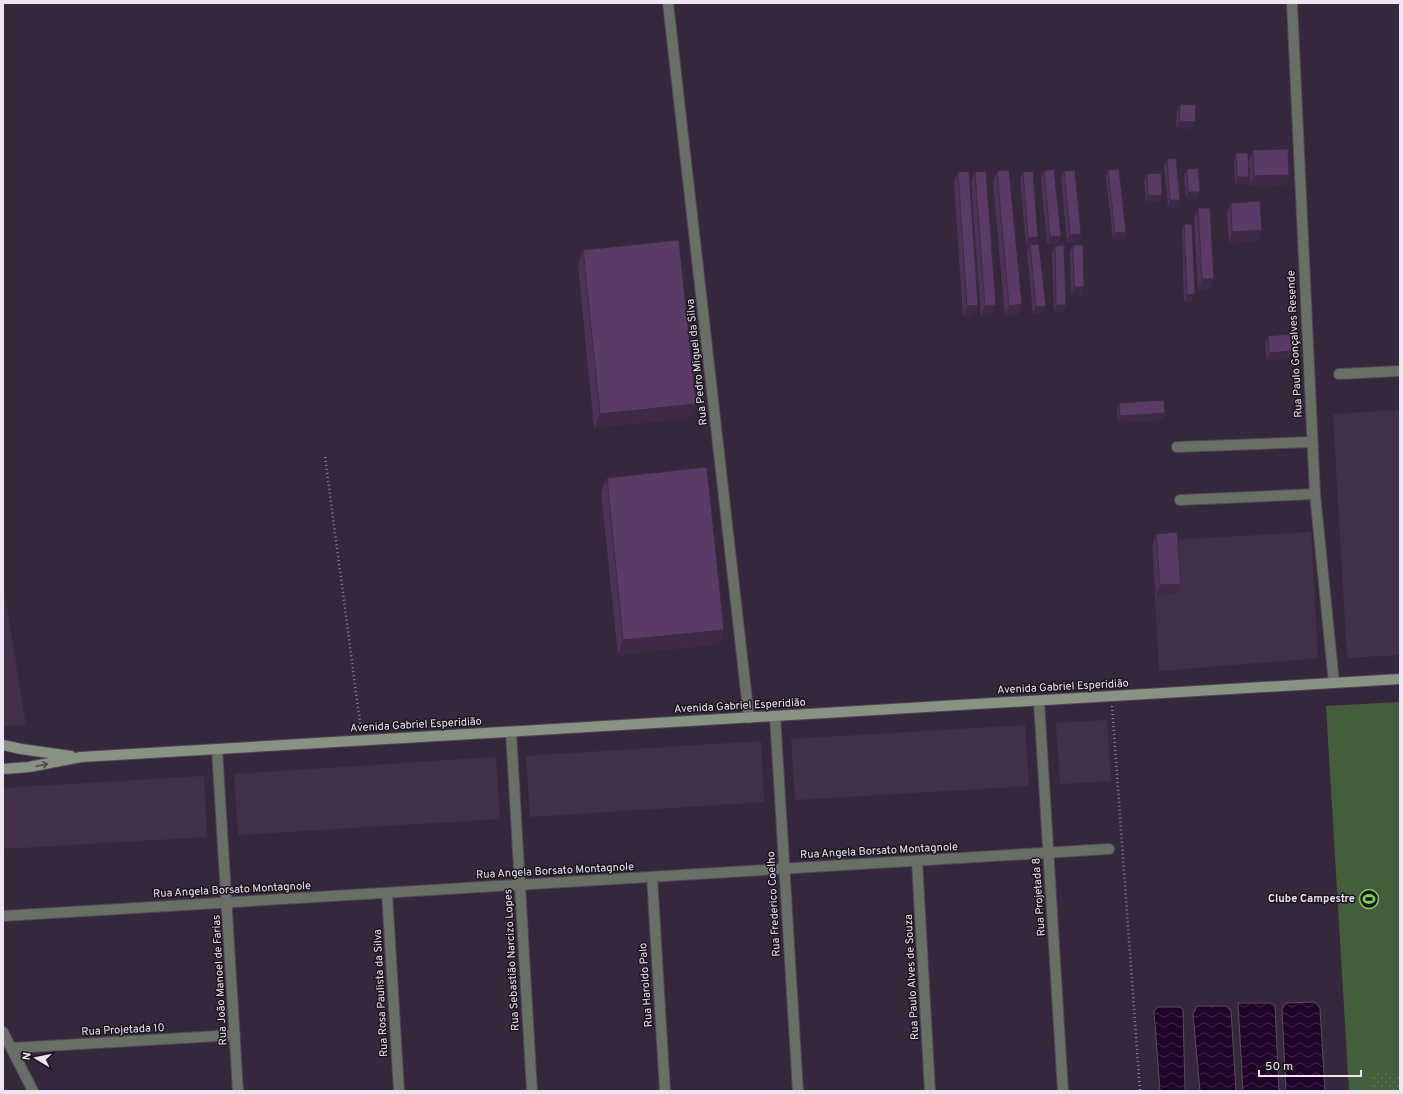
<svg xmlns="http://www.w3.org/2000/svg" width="1403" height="1094" font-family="Overpass,sans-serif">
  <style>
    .built { fill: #423048 }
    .grass { fill: #445d3b }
    .park { fill: url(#park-dots) }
    .water { fill: url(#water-waves); stroke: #5e4866 }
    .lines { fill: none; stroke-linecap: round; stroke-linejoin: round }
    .minor-casing { stroke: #534659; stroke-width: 12 }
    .secondary-casing { stroke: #534659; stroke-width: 12 }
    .path { stroke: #8c8191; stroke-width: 2.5; stroke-dasharray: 1 3; stroke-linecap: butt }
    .minor { stroke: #686f65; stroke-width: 10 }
    .secondary { stroke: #889383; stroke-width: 10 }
    .wall { fill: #4d3357 }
    .shaded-wall { fill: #3e2947 }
    .building { fill: #593b65; stroke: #3e2947 }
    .oneway { stroke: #4c4d4b }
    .labels { text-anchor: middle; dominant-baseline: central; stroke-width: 3; stroke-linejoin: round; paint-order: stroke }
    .street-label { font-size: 11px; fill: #eee5f2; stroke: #1a141d }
    .poi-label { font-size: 11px; font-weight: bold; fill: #eee5f2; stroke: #1a141d; text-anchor: end }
  </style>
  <defs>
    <pattern id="park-dots" width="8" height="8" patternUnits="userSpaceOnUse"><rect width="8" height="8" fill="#445d3b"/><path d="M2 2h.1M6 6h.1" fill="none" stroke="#5f7458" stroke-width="1.8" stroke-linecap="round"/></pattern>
    <pattern id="water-waves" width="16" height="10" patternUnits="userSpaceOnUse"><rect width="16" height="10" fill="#20042a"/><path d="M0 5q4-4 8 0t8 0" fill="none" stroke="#412849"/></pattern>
  </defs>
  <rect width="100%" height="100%" fill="#36283c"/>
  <g class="built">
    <path d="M1400,410V655L1347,658L1333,414Z"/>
    <path d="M1311,532L1318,658L1159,671L1152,544L1172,543V540Z"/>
    <path d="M3,584L26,725L3,726Z"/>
    <path d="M1107,720L1111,781L1060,784L1056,723Z"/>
    <path d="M1025,725L1029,786L795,800L791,739Z"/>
    <path d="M761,741L764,802L530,817L526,756Z"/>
    <path d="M496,757L500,819L238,835L234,774Z"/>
    <path d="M204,776L207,837L3,849V788Z"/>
  </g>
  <path class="grass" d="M1400,702V1091H1349L1326,706Z"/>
  <path class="park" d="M1372,1073L1400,1075V1091H1373Z"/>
  <g class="water">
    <path d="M1315,1002L1320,1008L1325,1091H1286L1282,1009L1286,1003Z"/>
    <path d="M1238,1003H1271L1275,1005L1279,1091H1243Z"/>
    <path d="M1197,1006H1226L1231,1011L1236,1091H1200L1193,1014Z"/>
    <path d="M1158,1007H1180L1183,1010L1185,1091H1160L1154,1011Z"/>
  </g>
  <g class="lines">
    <g class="minor-casing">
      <g id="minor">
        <path d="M668,3L749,718"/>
        <path d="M1292,3L1315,494L1334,683"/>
        <path d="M1339,374L1400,371"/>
        <path d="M1177,447L1312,442"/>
        <path d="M1180,500L1315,494"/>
        <path d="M1039,701L1063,1091"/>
        <path d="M775,716L798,1091"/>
        <path d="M511,732L532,1091"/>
        <path d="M217,749L238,1091"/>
        <path d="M917,861L930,1091"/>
        <path d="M652,877L665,1091"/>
        <path d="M387,893L399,1091"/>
        <path d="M3,916L1109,849"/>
        <path d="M3,1032L33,1091"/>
        <path d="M12,1048L235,1035"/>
      </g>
    </g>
    <g class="secondary-casing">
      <g id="secondary">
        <path d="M3,745L21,749L71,756"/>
        <path d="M3,769L29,767L81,757L1400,679"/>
      </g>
    </g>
    <g class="path">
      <path d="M325,457L361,730"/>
      <path d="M1112,706L1140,1091"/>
    </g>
    <use href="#minor" class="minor"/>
    <use href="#secondary" class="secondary"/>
  </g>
  <g class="wall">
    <path d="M1180,104L1192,129L1176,128L1177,111Z"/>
    <path d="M1253,150L1289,175L1285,186L1250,187L1249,161Z"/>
    <path d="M1236,153L1247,184H1235L1234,161Z"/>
    <path d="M1167,159L1180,200L1177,207H1168L1164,166Z"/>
    <path d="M1187,169L1197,199H1186L1184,176Z"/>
    <path d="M1108,170L1126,232L1124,239L1113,240L1106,177Z"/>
    <path d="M997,171L1022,304L1018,315L1005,316L993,182Z"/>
    <path d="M1044,171L1061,236L1058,243L1047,244L1041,178Z"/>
    <path d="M1064,171L1081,234L1079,241L1067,243L1061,178Z"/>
    <path d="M958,172L974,316L963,317L954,182Z"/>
    <path d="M975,172L996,305L992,316L981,317L971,182Z"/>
    <path d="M1023,172L1038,237L1036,244L1026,245L1020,179Z"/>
    <path d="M1147,174L1162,195L1160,202L1146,203L1144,181Z"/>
    <path d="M1231,203L1258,241L1229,243L1227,213Z"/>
    <path d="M1198,208L1214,279L1210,289L1198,290L1194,219Z"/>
    <path d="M1184,224L1192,302H1184L1182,231Z"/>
    <path d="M1030,245L1046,306L1043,313L1033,314L1027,252Z"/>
    <path d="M1073,245L1084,287L1081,295H1071L1070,252Z"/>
    <path d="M1055,246L1066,305L1063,312H1054L1052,253Z"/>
    <path d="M583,250L696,404L690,418L594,428L578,265Z"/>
    <path d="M1268,336L1289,358L1267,361L1265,343Z"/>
    <path d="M1119,403L1162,420L1118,423L1117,410Z"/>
    <path d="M607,478L719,644L618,655L601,492Z"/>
    <path d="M1156,534L1177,594L1156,596L1153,545Z"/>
  </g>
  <g class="shaded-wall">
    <path d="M1179,121L1195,122L1192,129L1176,128Z"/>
    <path d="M1289,175L1285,186L1250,187L1254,176Z"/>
    <path d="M1237,177H1249L1247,184H1235Z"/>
    <path d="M1188,192H1200L1197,199H1186Z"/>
    <path d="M1162,195L1160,202L1146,203L1148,196Z"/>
    <path d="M1170,200H1180L1177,207H1168Z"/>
    <path d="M1262,230L1258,241L1229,243L1232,232Z"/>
    <path d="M1126,232L1124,239L1113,240L1115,233Z"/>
    <path d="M1081,234L1079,241L1067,243L1070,235Z"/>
    <path d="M1061,236L1058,243L1047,244L1050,237Z"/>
    <path d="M1038,237L1036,244L1026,245L1028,238Z"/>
    <path d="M1202,279H1214L1210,289L1198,290Z"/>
    <path d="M1074,287H1084L1081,295H1071Z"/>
    <path d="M1195,294L1192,302H1184L1187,295Z"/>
    <path d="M1022,304L1018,315L1005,316L1009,306Z"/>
    <path d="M978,305L974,316L963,317L967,306Z"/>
    <path d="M996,305L992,316L981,317L985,306Z"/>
    <path d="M1056,305H1066L1063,312H1054Z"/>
    <path d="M1046,306L1043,313L1033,314L1036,307Z"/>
    <path d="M1292,351L1289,358L1267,361L1269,353Z"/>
    <path d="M696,404L690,418L594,428L600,414Z"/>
    <path d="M1165,413L1162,420L1118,423L1120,416Z"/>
    <path d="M1181,584L1177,594L1156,596L1160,585Z"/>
    <path d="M724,630L719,644L618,655L623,640Z"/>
  </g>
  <g class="building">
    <path d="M1180,104L1196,105L1195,122L1179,121Z"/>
    <path d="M1288,149L1289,175L1254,176L1253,150Z"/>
    <path d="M1236,153H1248L1249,177H1237Z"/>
    <path d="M1176,158L1180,200H1170L1167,159Z"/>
    <path d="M1198,168L1200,192H1188L1187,169Z"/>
    <path d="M1054,169L1061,236L1050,237L1044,171Z"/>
    <path d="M1119,169L1126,232L1115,233L1108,170Z"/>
    <path d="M1009,170L1022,304L1009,306L997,171Z"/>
    <path d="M1075,170L1081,234L1070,235L1064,171Z"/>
    <path d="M969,171L978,305L967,306L958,172Z"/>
    <path d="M986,171L996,305L985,306L975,172Z"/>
    <path d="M1033,171L1038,237L1028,238L1023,172Z"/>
    <path d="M1161,173L1162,195L1148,196L1147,174Z"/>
    <path d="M1260,201L1262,230L1232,232L1231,203Z"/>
    <path d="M1198,208H1210L1214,279H1202Z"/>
    <path d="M1184,224H1192L1195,294L1187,295Z"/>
    <path d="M679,240L696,404L600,414L583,250Z"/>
    <path d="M1039,244L1046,306L1036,307L1030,245Z"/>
    <path d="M1064,245L1066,305H1056L1055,246Z"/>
    <path d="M1073,245H1083L1084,287H1074Z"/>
    <path d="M1290,334L1292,351L1269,353L1268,336Z"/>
    <path d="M1164,400L1165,413L1120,416L1119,403Z"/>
    <path d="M707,467L724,630L623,640L607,478Z"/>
    <path d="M1177,532L1181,584L1160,585L1156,534Z"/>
  </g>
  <defs><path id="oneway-shaft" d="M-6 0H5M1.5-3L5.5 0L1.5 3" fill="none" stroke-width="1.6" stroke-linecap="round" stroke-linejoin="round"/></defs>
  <use class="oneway" href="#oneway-shaft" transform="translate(42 765) rotate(-12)"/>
  <defs>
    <g id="stadium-ring" transform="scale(1)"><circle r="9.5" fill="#1a141d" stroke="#7cd155" stroke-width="1.5"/><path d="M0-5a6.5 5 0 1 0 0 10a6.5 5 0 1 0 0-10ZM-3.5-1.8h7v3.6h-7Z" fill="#7cd155"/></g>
  </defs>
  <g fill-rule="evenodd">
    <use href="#stadium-ring" x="1369" y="899"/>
  </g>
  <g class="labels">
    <g class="street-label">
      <text transform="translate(1295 344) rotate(-93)">Rua Paulo Gonçalves Resende</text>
      <text transform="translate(697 362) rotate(-96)">Rua Pedro Miguel da Silva</text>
      <text transform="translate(1063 687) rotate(-3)">Avenida Gabriel Esperidião</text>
      <text transform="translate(740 706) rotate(-3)">Avenida Gabriel Esperidião</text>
      <text transform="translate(416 725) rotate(-3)">Avenida Gabriel Esperidião</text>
      <text transform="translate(879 851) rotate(-3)">Rua Angela Borsato Montagnole</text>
      <text transform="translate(555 871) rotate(-3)">Rua Angela Borsato Montagnole</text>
      <text transform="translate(232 890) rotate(-3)">Rua Angela Borsato Montagnole</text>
      <text transform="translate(1039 897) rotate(-94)">Rua Projetada 8</text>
      <text transform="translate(774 904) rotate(-93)">Rua Frederico Coelho</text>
      <text transform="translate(512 960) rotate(-93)">Rua Sebastião Narcizo Lopes</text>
      <text transform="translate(912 977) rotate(-93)">Rua Paulo Alves de Souza</text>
      <text transform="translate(220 980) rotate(-93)">Rua João Manoel de Farias</text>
      <text transform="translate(646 985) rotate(-94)">Rua Haroldo Palo</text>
      <text transform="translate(381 993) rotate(-93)">Rua Rosa Paulista da Silva</text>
      <text transform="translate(123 1030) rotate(-3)">Rua Projetada 10</text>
    </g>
    <g class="poi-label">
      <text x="1355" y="899">Clube Campestre</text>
    </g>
  </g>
  <rect width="1403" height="1094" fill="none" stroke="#eee5f2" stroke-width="8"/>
  <g transform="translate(36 1058) rotate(280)" stroke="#1a141d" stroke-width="3" paint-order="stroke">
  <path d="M0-3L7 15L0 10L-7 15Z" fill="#eee5f2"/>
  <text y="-6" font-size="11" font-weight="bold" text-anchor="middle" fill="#eee5f2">N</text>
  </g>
  <path d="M1259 1070v6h102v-6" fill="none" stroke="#eee5f2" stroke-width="2"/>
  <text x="1265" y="1070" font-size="12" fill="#eee5f2" stroke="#1a141d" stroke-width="3" paint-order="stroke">50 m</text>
</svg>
